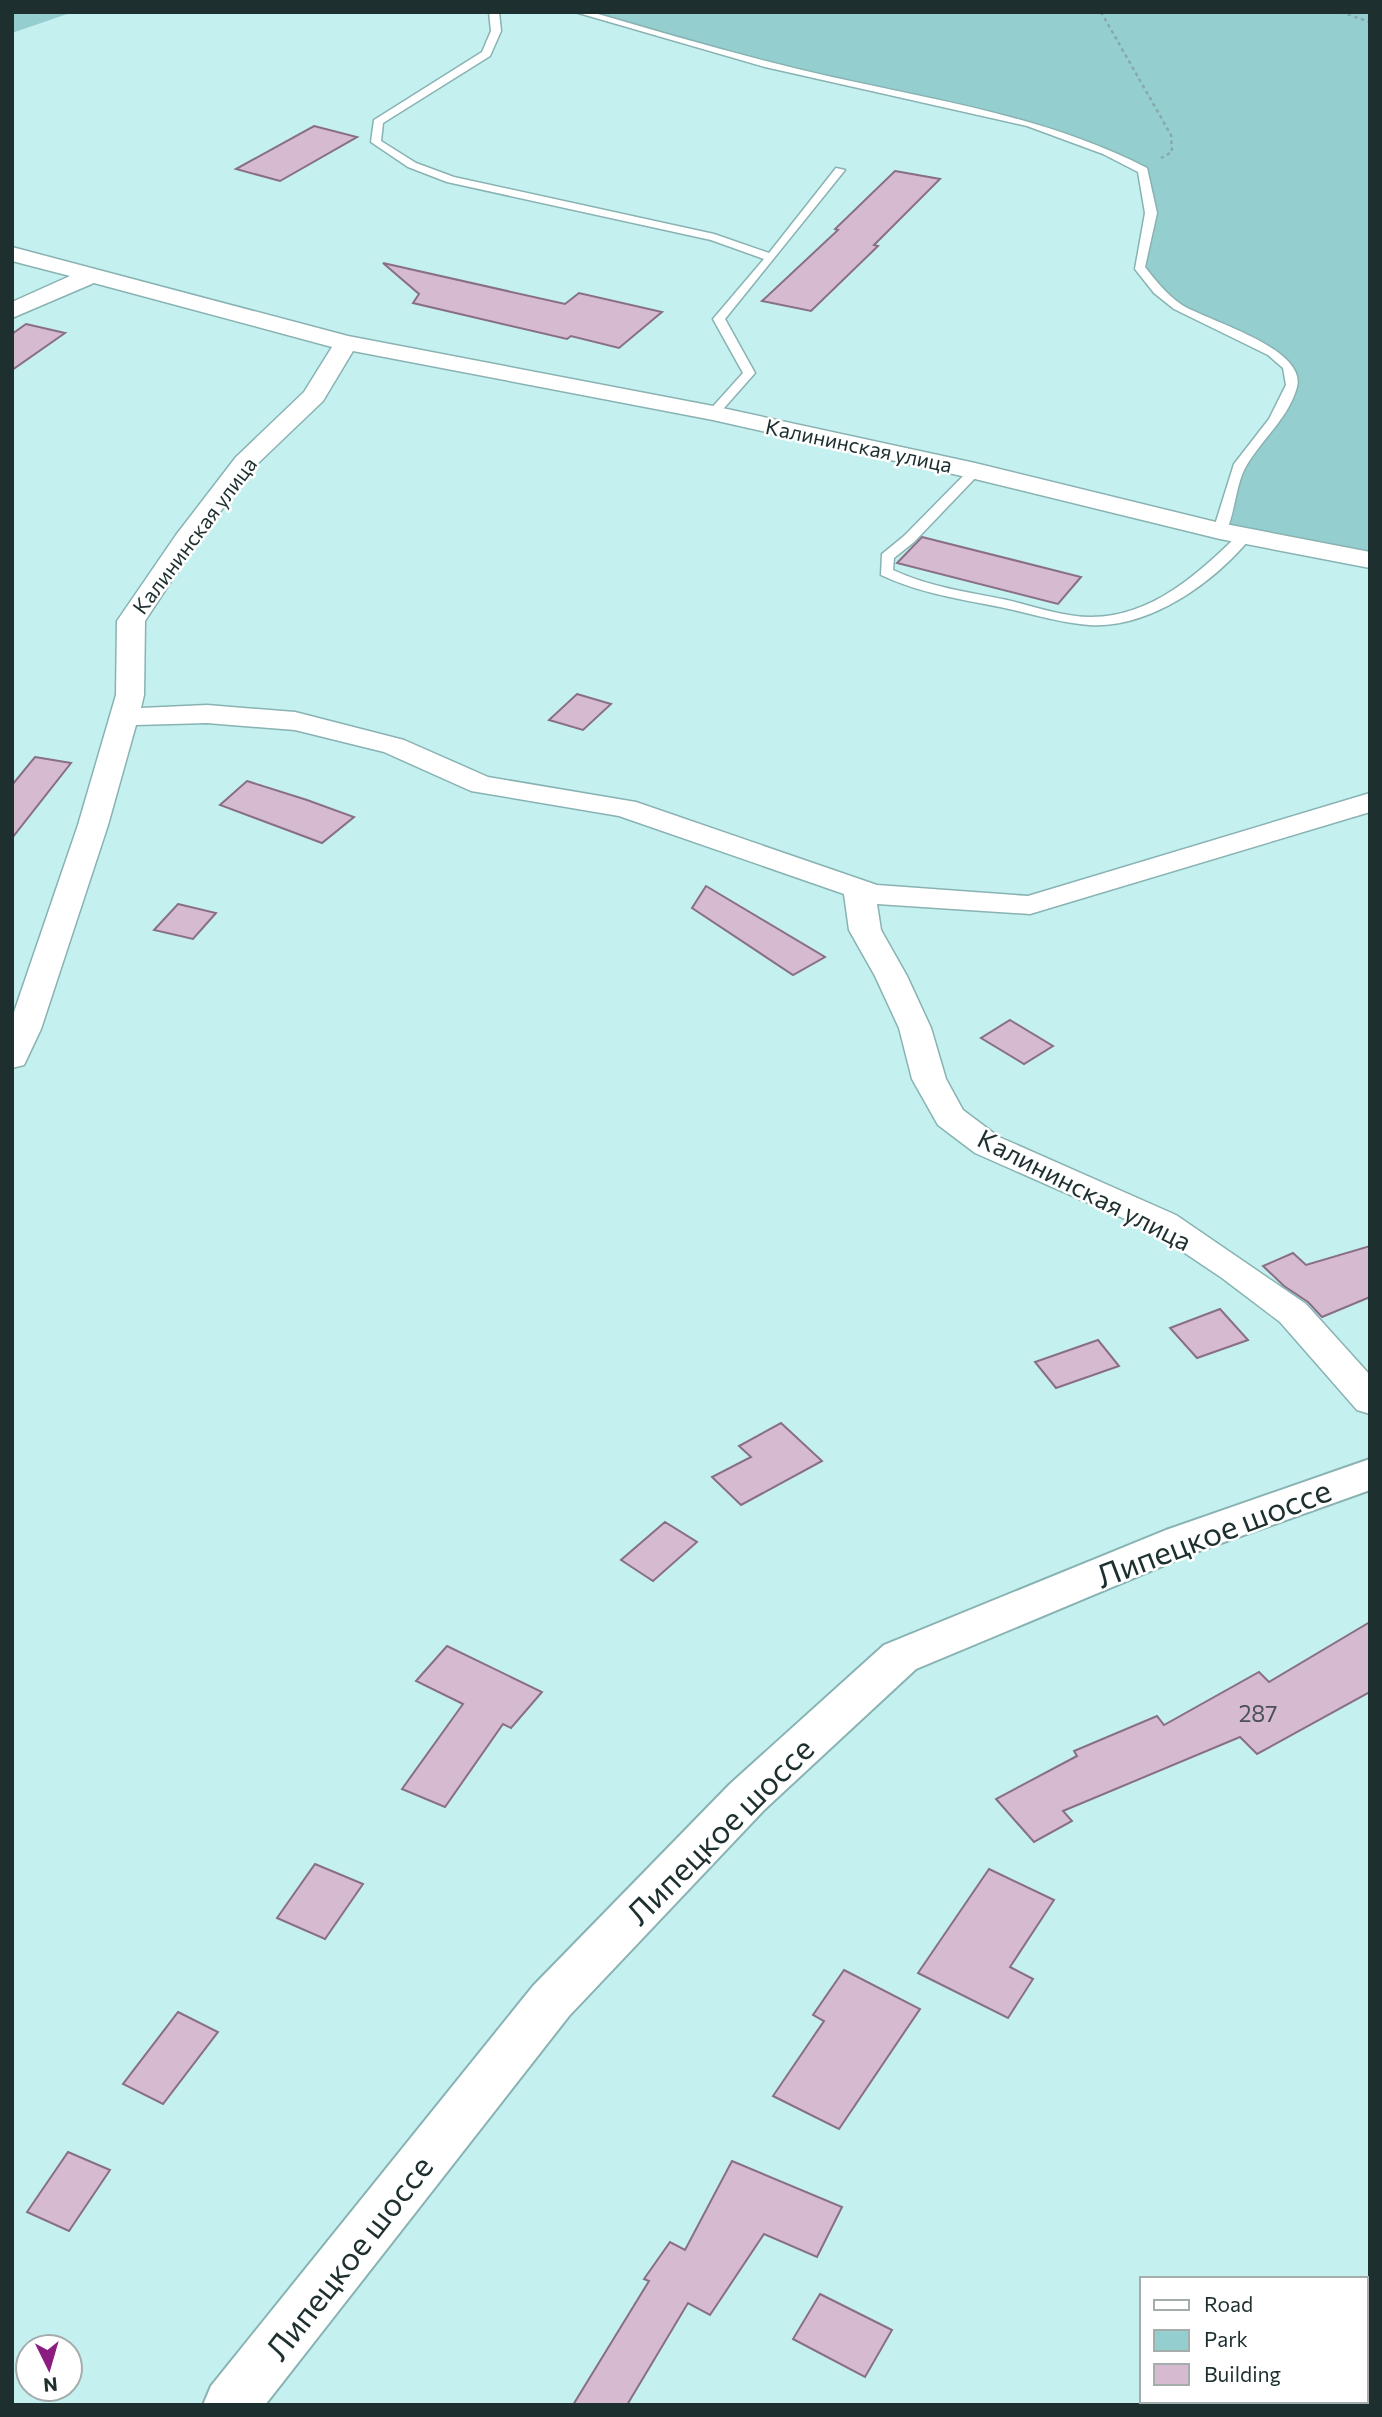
<svg xmlns="http://www.w3.org/2000/svg" width="1382" height="2417" font-family="Commissioner,sans-serif">
  <style>
    .green { fill: #94cecf }
    .building { fill: #d5bad0; stroke: #886f84; stroke-width: 2 }
    .lines { fill: none; stroke-linecap: round; stroke-linejoin: round }
    .service-casing { stroke: #89b2b2; stroke-width: 3 }
    .minor-casing { stroke: #89b2b2; stroke-width: 3 }
    .tertiary-casing { stroke: #89b2b2; stroke-width: 4 }
    .path { stroke: #87a9a9; stroke-width: 2.5; stroke-dasharray: 3.5 3.5; stroke-linecap: butt }
    .service { fill: #fff; fill-rule: evenodd }
    .minor { fill: #fff; fill-rule: evenodd }
    .tertiary { fill: #fff; fill-rule: evenodd }
    .labels { text-anchor: middle; dominant-baseline: central; stroke-width: 5; stroke-linejoin: round; paint-order: stroke }
    .far-street-label { font-size: 21px; fill: #1e2f2f; stroke: #fff }
    .number-label { font-size: 23px; fill: #4c5257 }
    .street-label { font-size: 26px; fill: #1e2f2f; stroke: #fff }
    .near-street-label { font-size: 32px; fill: #1e2f2f; stroke: #fff }
  </style>
  <rect width="100%" height="100%" fill="#c5f0f0"/>
  <g class="green">
    <path d="M12,12H73L12,33Z"/>
    <path d="M580,12H1370V560L1220,531L1240,464L1292,385L1289,367L1272,352L1178,307L1139,267L1151,213L1143,170L1110,151L1048,128L788,70Z"/>
  </g>
  <g class="building">
    <path d="M314,126L357,137L280,181L236,169Z"/>
    <path d="M895,171L940,179L874,245L878,246L811,311L762,301L838,230L835,229Z"/>
    <path d="M383,263L565,304L579,293L662,312L619,348L571,336L567,339L413,303L419,294Z"/>
    <path d="M26,324L65,333L12,370V334Z"/>
    <path d="M922,537L1081,577L1058,604L897,563Z"/>
    <path d="M577,694L611,704L583,730L549,720Z"/>
    <path d="M35,757L71,763L12,838V785Z"/>
    <path d="M247,781L307,800L354,817L322,843L220,805Z"/>
    <path d="M706,886L825,957L793,975L692,908Z"/>
    <path d="M178,904L216,913L193,939L154,930Z"/>
    <path d="M1010,1020L1053,1046L1024,1064L981,1038Z"/>
    <path d="M1370,1246V1297L1322,1317L1308,1302L1284,1286L1263,1266L1293,1253L1306,1265Z"/>
    <path d="M1220,1309L1248,1340L1197,1358L1170,1328Z"/>
    <path d="M1098,1340L1119,1366L1056,1388L1035,1362Z"/>
    <path d="M781,1423L822,1461L741,1505L712,1477L751,1457L739,1446Z"/>
    <path d="M665,1522L697,1542L653,1581L621,1560Z"/>
    <path d="M1370,1622V1692L1257,1754L1240,1737L1063,1811L1072,1821L1034,1842L996,1799L1077,1756L1074,1751L1157,1716L1164,1725L1259,1672L1269,1682Z"/>
    <path d="M447,1646L542,1692L511,1728L503,1724L445,1807L402,1789L463,1704L416,1681Z"/>
    <path d="M315,1864L363,1884L325,1939L277,1918Z"/>
    <path d="M989,1869L1054,1900L1010,1967L1033,1979L1008,2018L918,1973Z"/>
    <path d="M844,1970L920,2009L839,2129L773,2096L824,2021L813,2015Z"/>
    <path d="M178,2012L218,2032L163,2104L123,2084Z"/>
    <path d="M68,2152L110,2170L69,2231L27,2212Z"/>
    <path d="M732,2161L842,2207L817,2257L764,2234L710,2315L688,2303L627,2405H573L649,2281L644,2279L670,2242L685,2250Z"/>
    <path d="M820,2294L892,2330L865,2377L793,2339Z"/>
  </g>
  <g class="lines">
    <g class="service-casing">
      <g id="service">
        <path d="M489,12H499L501,31L490,56L383,123L381,141L416,163L454,177L714,234L769,253L836,168L845,170L725,319L755,373L717,416L713,417L707,413L743,373L713,319L764,259L711,240L447,182L408,167L371,142L374,120L482,52L491,31Z"/>
        <path d="M575,12H591C671,35 751,59 832,77C940,101 1047,117 1147,168L1157,213L1145,267C1156,281 1167,295 1182,305C1208,321 1307,348 1297,387C1289,417 1264,437 1248,463C1235,483 1236,512 1225,534L1220,535L1213,531L1234,464L1269,419L1286,385L1283,368L1268,355L1174,309L1154,293L1135,269L1145,213L1138,172L1103,154L1027,126L765,67Z"/>
        <path d="M975,467L979,468V474L914,542L894,558L893,570C929,587 968,592 1007,600C1033,606 1064,617 1091,617C1153,617 1200,572 1241,532L1246,531L1253,535C1216,581 1151,629 1089,625C1059,623 1029,613 1000,607C959,599 919,593 881,575L882,554L904,536L971,468Z"/>
      </g>
    </g>
    <g class="minor-casing">
      <path id="minor" d="M12,247L348,336L713,406L975,463L1220,523L1370,552V568L1220,539L975,479L713,420L353,351L323,401L254,467L195,545L145,621L144,695L141,708L207,705L295,712L404,740L488,777L636,802L877,885L1028,896L1370,793V812L1030,914L877,904L881,930L907,976L931,1028L946,1079L963,1110L999,1137L1176,1215L1306,1304L1370,1375V1414L1357,1410L1280,1322L1222,1278L1152,1231L975,1153L938,1125L912,1079L899,1028L875,976L849,930L844,894L619,816L471,791L384,752L295,730L207,723L136,725L108,825L41,1029L24,1065L12,1068V1018L78,825L116,695L117,621L176,535L236,457L304,392L332,347L94,283L12,318V302L70,276L12,261Z"/>
    </g>
    <g class="tertiary-casing">
      <path id="tertiary" d="M1370,1459V1490L1196,1552L916,1669L764,1810L569,2016L265,2405H203L211,2386L533,1986L730,1784L884,1645L1166,1530Z"/>
    </g>
    <g class="path">
      <path d="M1101,12L1171,135L1172,152L1161,158"/>
      <path d="M1341,12L1370,22"/>
    </g>
    <use href="#service" class="service"/>
    <use href="#minor" class="minor"/>
    <use href="#tertiary" class="tertiary"/>
  </g>
  <g class="labels">
    <g class="far-street-label">
      <text transform="translate(859 445) rotate(12)">Калининская улица</text>
      <text transform="translate(194 535) rotate(-53)">Калининская улица</text>
    </g>
    <g class="number-label">
      <text x="1258" y="1713">287</text>
    </g>
    <g class="street-label">
      <text transform="translate(1085 1189) rotate(27)">Калининская улица</text>
    </g>
    <g class="near-street-label">
      <text transform="translate(1213 1532) rotate(-21)">Липецкое шоссе</text>
      <text transform="translate(719 1830) rotate(-45)">Липецкое шоссе</text>
      <text transform="translate(348 2257) rotate(-52)">Липецкое шоссе</text>
    </g>
  </g>
  <rect width="1382" height="2417" fill="none" stroke="#1e2f2f" stroke-width="28"/>
  <rect x="1140" y="2277" width="228" height="126" fill="#ffffff" stroke="#a5acac" stroke-width="2"/>
  <rect x="1154" y="2300" width="35" height="10" fill="#ffffff" stroke="#a5acac" stroke-width="2"/>
  <text x="1204" y="2312" font-size="21" fill="#1e2f2f">Road</text>
  <rect x="1154" y="2330" width="35" height="21" fill="#94cecf" stroke="#a5acac" stroke-width="2"/>
  <text x="1204" y="2347" font-size="21" fill="#1e2f2f">Park</text>
  <rect x="1154" y="2364" width="35" height="21" fill="#d5bad0" stroke="#a5acac" stroke-width="2"/>
  <text x="1204" y="2382" font-size="21" fill="#1e2f2f">Building</text>
  <g transform="translate(49 2368) rotate(175)"><circle r="33" fill="#ffffff" stroke="#a5acac" stroke-width="2"/>
  <path d="M0-5L12 26L0 18L-12 26Z" fill="#8b1d81"/>
  <text y="-10" font-size="19" font-weight="bold" text-anchor="middle" fill="#1e2f2f">N</text>
  </g>
</svg>
